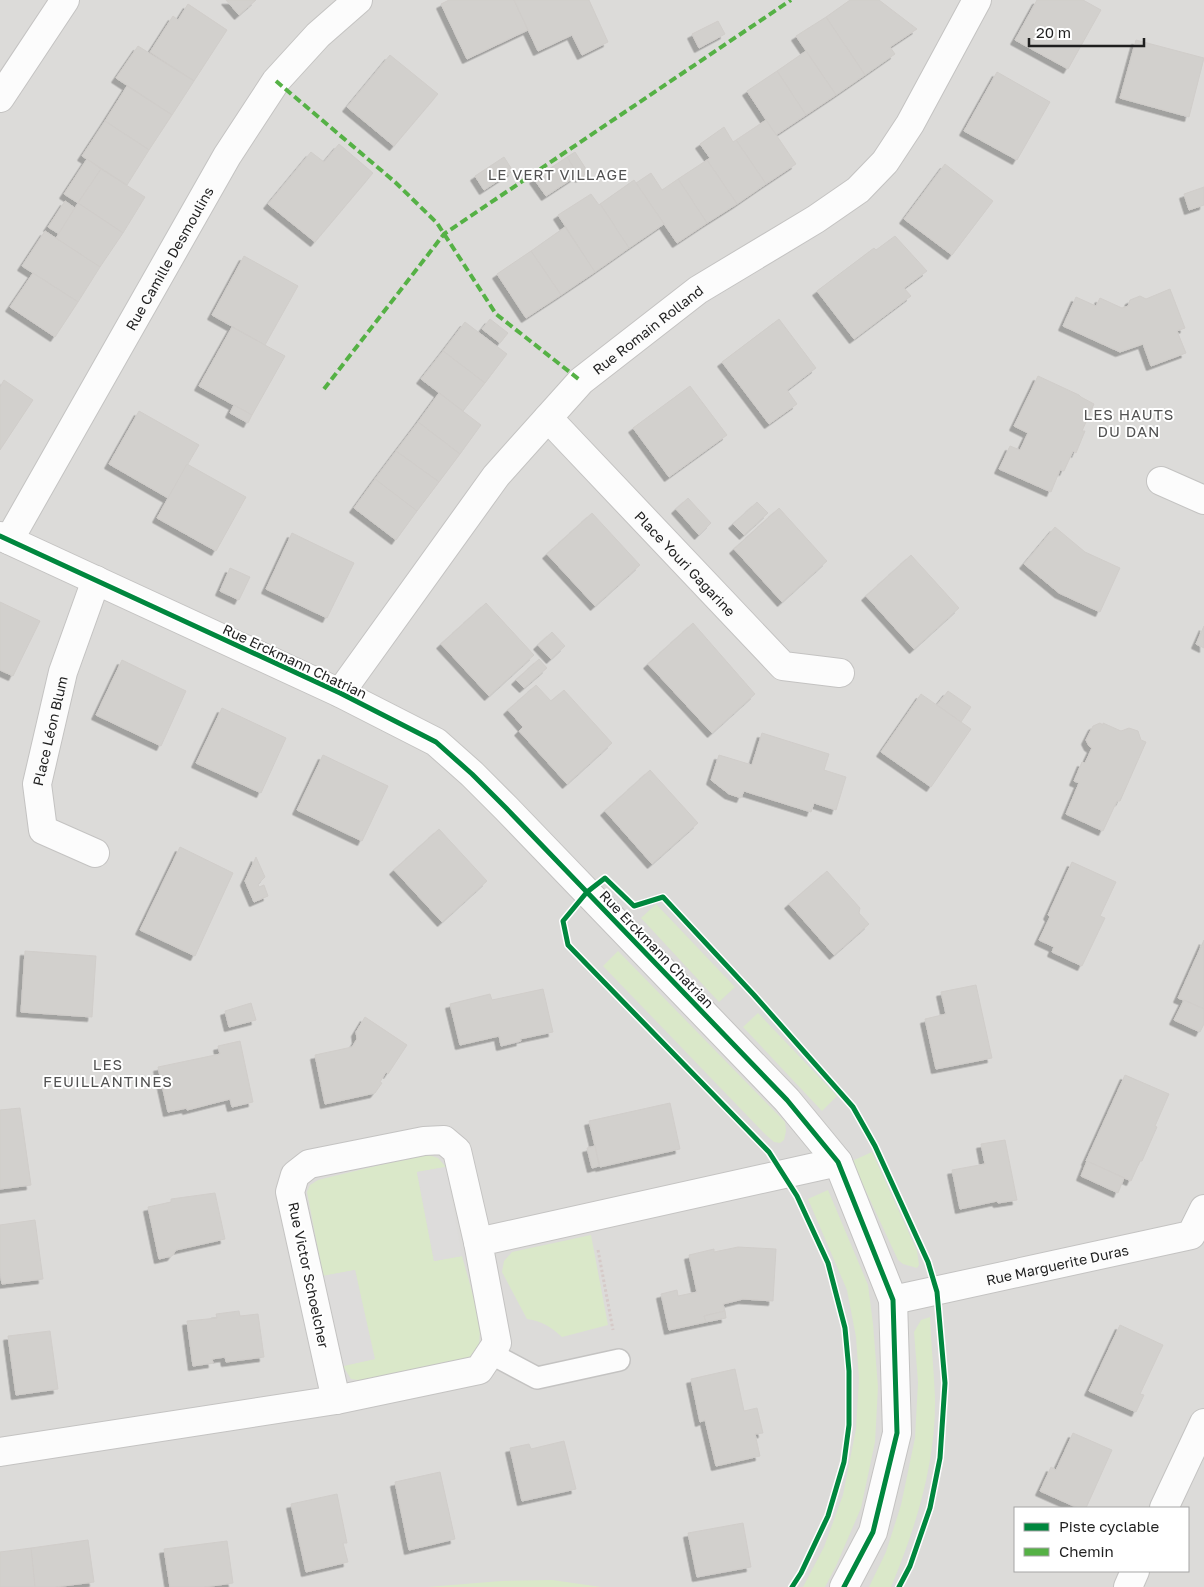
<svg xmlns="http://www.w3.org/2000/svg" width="1204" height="1587" font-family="'Golos Text',sans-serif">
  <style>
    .residential { fill: #dcdbd9; fill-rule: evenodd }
    .grass { fill: #dae8c9 }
    .parking { fill: #dddcdb }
    .building { fill: #d2d0cd; stroke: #d0cdca; filter: url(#shadow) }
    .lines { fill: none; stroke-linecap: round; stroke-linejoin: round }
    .lane-casing { stroke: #c4c3c2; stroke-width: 24 }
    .street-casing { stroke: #c4c3c2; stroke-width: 30 }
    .path { stroke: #d6cac8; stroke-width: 3; stroke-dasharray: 2.5 2.5; stroke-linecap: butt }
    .lane { stroke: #fcfcfc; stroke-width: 21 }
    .street { stroke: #fcfcfc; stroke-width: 28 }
    .quiet { stroke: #55b145; stroke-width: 4; stroke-dasharray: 8 4; stroke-linecap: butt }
    .cycleway-casing { stroke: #fff; stroke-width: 8 }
    .cycleway { stroke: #00873e; stroke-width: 5 }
    .labels { text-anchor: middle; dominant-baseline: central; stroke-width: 4; stroke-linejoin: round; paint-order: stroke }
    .street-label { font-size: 14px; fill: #1f1f1f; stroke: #fff }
    .neighbourhood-label { font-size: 15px; letter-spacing: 1px; fill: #525252; stroke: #fff }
  </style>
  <defs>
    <filter id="shadow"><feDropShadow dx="-4.5" dy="4.5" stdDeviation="0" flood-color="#0004"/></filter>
  </defs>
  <rect width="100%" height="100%" fill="#edebe8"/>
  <path class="residential" d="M0,0H1204V1587H0ZM1015,1508H1188V1571H1015Z"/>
  <g class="grass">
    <path d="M656,904L735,987L719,1002L641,918Z"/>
    <path d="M618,951L785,1122L786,1131L784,1140L780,1143L774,1142L765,1134L603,966Z"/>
    <path d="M758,1013L837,1096L822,1111L743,1027Z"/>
    <path d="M872,1152L917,1251L919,1265L917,1268L903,1264L898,1260L852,1161Z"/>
    <path d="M425,1154L438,1158L446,1167L417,1172L434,1261L462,1256L474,1299L480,1329L479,1348L467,1361L371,1382L351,1379L343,1366L374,1359L355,1270L323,1276L307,1192L310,1185L318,1180Z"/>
    <path d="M828,1190L868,1285L873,1324L878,1387L875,1442L861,1508L836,1566L825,1587H803L824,1547L843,1495L856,1429L859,1379L856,1337L847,1290L808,1199Z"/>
    <path d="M591,1235L608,1325L562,1337C551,1327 542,1321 527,1319L502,1272L504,1261L512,1252Z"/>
    <path d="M930,1317C931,1344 934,1371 935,1398C936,1463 916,1527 891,1587H869L886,1552L901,1505L915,1438L918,1382L914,1332L921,1320Z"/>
    <path d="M552,1580L601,1587H428L501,1581Z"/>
  </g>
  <g class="parking">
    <path d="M446,1167L462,1256L434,1261L417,1172Z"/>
    <path d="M355,1270L375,1359L343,1366L323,1276Z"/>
  </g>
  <g class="building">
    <path d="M226,0H256L239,15Z"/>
    <path d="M449,0H514L528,30L467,59L441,4Z"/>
    <path d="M514,0H589L608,42L582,55L572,35L538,51Z"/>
    <path d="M850,0H879L917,29L890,47L895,54L865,75L826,17Z"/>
    <path d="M1037,0H1083L1101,10L1068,69L1015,40Z"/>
    <path d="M188,4L227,30L194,81L150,52L173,16L178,20Z"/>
    <path d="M826,17L865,75L836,95L796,36Z"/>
    <path d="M718,21L725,34L699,48L692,34Z"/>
    <path d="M1136,40L1204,58L1189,117L1120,98Z"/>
    <path d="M138,46L194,81L172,115L116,78Z"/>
    <path d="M806,51L836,95L806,115L777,71Z"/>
    <path d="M390,55L438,94L394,146L347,107Z"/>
    <path d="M777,71L806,115L776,135L747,91Z"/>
    <path d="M997,72L1050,102L1017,160L964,131Z"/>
    <path d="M127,86L172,115L149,150L105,121Z"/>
    <path d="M766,120L796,164L766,184L736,140Z"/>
    <path d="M105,121L149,150L127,185L82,156Z"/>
    <path d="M724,127L733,142L736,140L766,184L737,204L707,160L710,158L700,144Z"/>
    <path d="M339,144L373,173L315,242L268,204L311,152L324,162Z"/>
    <path d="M575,152L588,172L580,178L567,157Z"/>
    <path d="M504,157L513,171L484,190L475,176Z"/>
    <path d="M567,157L578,175L546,196L534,179Z"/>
    <path d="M87,159L101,169L78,203L64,194Z"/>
    <path d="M707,160L737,204L707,223L678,179Z"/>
    <path d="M945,164L993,201L952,255L904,219Z"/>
    <path d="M101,169L145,197L123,233L78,203Z"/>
    <path d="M651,173L662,190L678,179L707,223L677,243L636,183Z"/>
    <path d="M634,180L664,224L629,248L600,204Z"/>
    <path d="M1204,187V205L1189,210L1184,194Z"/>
    <path d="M591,194L599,205L600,204L629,248L595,272L558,215Z"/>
    <path d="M65,201L75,208L59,234L48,227Z"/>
    <path d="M78,203L123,233L100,267L56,238Z"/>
    <path d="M565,227L595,272L561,295L531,251Z"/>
    <path d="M45,231L100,267L78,302L22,266Z"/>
    <path d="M895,236L927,271L904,288L911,296L854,339L817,291L874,248L876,250Z"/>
    <path d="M531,251L561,295L526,318L497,274Z"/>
    <path d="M244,256L298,286L265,345L212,315Z"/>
    <path d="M33,273L78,302L55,337L10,307Z"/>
    <path d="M1170,289L1185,328L1177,331L1186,353L1151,366L1143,344L1120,352L1063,326L1076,297L1096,306L1100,298L1122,308L1128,306L1130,300L1140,296L1146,299Z"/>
    <path d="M490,319L508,333L500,343L482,329Z"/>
    <path d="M779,319L816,368L787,390L797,404L769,424L722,362Z"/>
    <path d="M465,322L507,354L485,383L443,351Z"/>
    <path d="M232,327L285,356L252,415L199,386Z"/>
    <path d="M443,351L485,383L463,411L421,379Z"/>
    <path d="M1038,376L1079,395L1081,397L1094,404L1082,431H1085L1076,453L1073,451L1064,471L1060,470L1051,492L999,469L1010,446L1020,450L1028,433L1014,426Z"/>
    <path d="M4,380L33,400L0,450V387Z"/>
    <path d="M690,386L727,435L669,477L633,428Z"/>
    <path d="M439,393L481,425L460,454L418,422Z"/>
    <path d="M234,405L252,415L248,423L230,413Z"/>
    <path d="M139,411L199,445L168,498L109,464Z"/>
    <path d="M418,422L460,454L439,482L396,451Z"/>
    <path d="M396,451L439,482L417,511L375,479Z"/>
    <path d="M187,464L246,497L216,551L157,518Z"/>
    <path d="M375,479L417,511L396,540L354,508Z"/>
    <path d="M688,498L711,523L699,535L676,509Z"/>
    <path d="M757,502L768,513L744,535L733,524Z"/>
    <path d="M779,508L827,561L782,602L734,549Z"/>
    <path d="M592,513L640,565L595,606L547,554Z"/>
    <path d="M1055,527L1085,552L1120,568L1100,612L1059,593L1024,564Z"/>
    <path d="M292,533L354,563L327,618L266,589Z"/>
    <path d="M911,555L959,608L914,649L866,596Z"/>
    <path d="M230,568L250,577L239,600L220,591Z"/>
    <path d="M0,602L40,621L13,676L0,670Z"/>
    <path d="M486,603L534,655L489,696L441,644Z"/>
    <path d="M693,623L755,694L712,733L648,664Z"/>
    <path d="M1204,626V648L1196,644Z"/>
    <path d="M552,632L565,646L551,659L538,645Z"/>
    <path d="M539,659L547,668L524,688L516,680Z"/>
    <path d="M122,660L186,691L161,746L96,715Z"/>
    <path d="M536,685L551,701L564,690L612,743L567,784L519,731L523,727L508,710Z"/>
    <path d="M948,691L971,707L961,722L937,705Z"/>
    <path d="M921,694L971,729L931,787L881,752Z"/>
    <path d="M222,708L286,738L261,793L196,763Z"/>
    <path d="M1100,723L1103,725V723L1121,731L1129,728L1138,731L1141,740L1146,742L1120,801H1117L1103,831L1066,814L1079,783L1074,781L1082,762L1085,763L1092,748L1089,746L1086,740L1093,726Z"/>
    <path d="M762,733L829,754L824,770L846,777L836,810L814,803L811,812L744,791L741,798L729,794L711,780L719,755L752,765Z"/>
    <path d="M323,755L388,786L362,841L297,810Z"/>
    <path d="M650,770L698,823L652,864L605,811Z"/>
    <path d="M439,829L487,881L442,922L394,870Z"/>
    <path d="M180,847L233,873L195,956L140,930Z"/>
    <path d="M256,857L265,877L258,884L259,887L264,885L268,896L254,902L245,881Z"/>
    <path d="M1072,862L1116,882L1100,916L1105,918L1082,966L1052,952L1054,947L1039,940L1050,917L1048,915Z"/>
    <path d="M827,871L860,908L859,913L869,924L834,955L789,904Z"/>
    <path d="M1204,940V1009L1178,998Z"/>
    <path d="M25,951L96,956L92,1017L21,1012Z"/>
    <path d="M976,985L992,1058L936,1069L925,1019L946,1014L941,992Z"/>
    <path d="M543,989L553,1032L520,1039L521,1041L501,1046L499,1036L460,1045L450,1004L490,994L492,1000Z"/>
    <path d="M1184,1000L1204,1009V1024L1200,1032L1174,1020Z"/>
    <path d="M251,1003L256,1020L229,1027L225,1011Z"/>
    <path d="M365,1017L407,1045L388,1074L386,1072L380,1082L382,1083L375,1093L325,1104L315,1055L352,1047L357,1039L356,1032Z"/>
    <path d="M240,1041L253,1102L232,1107L230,1099L187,1110V1108L168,1112L158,1067L220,1054L218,1046Z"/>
    <path d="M1125,1075L1169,1094L1155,1126L1157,1127L1142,1161H1140L1131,1181L1086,1161Z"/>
    <path d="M670,1103L680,1149L600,1167L589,1121Z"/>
    <path d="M20,1108L31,1185L0,1189V1110Z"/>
    <path d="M1005,1140L1017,1200L998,1203L997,1201L960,1209L952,1170L985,1164L981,1144Z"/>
    <path d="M595,1146L599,1166L592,1168L587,1148Z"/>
    <path d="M1087,1161L1124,1178L1118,1193L1081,1176Z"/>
    <path d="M215,1193L225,1239L176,1250L172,1256L159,1259L148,1207L171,1202V1199Z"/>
    <path d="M35,1220L43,1279L2,1284L0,1273V1225Z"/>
    <path d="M738,1247L776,1249L773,1301L743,1299L723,1304L725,1311L704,1316L706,1322L669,1330L661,1294L677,1290L678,1296L697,1292L689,1255L714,1249V1252Z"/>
    <path d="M239,1311L240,1316L258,1314L264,1357L226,1362L225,1357L212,1359L213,1363L193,1366L187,1321L217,1318L216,1314Z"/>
    <path d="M725,1311L726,1318L706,1322L704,1316Z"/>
    <path d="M1120,1325L1163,1345L1140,1394L1144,1395L1136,1412L1089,1391Z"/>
    <path d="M50,1331L58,1389L16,1395L8,1336Z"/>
    <path d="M735,1369L744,1411L757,1408L763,1433L755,1434L760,1456L716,1466L705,1420L700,1422L691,1379Z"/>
    <path d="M1073,1433L1112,1450L1086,1508H1078L1040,1491L1051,1467L1056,1470Z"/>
    <path d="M564,1441L576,1489L522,1501L510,1448L529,1444L531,1449Z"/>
    <path d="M440,1472L455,1539L409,1550L395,1482Z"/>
    <path d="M337,1494L347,1543H343L348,1562L306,1572L291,1504Z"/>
    <path d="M743,1523L751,1567L697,1577L688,1533Z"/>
    <path d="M88,1540L94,1582L55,1587H35L31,1548Z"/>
    <path d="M227,1541L233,1583L204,1587H170L164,1549Z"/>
    <path d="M31,1548L35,1587H0V1552Z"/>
  </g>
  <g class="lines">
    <g class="lane-casing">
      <path id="lane" d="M490,1353L537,1378L619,1360"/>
    </g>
    <g class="street-casing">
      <g id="street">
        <path d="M0,98L65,0"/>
        <path id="s1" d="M548,418L783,666L840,673"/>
        <path d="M1161,481L1204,500"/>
        <path d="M0,536L340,693L436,742L472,774L506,808L787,1100L838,1162L893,1300L897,1433L873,1532L844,1587"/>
        <path id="s2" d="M9,540L227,156L276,81L318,35L358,0"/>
        <path id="s3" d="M340,693L496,476L581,381L698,290L816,219L858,190L885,162L910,124L977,0"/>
        <path id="s4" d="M95,853L43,830L37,784L63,672L96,580"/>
        <path id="s5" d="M893,1300L1191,1235L1204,1209"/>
        <path d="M336,1400L290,1192L295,1175L309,1164L424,1141L444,1140L457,1151L478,1242"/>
        <path d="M0,1452L336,1400L479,1370L497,1343L478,1242L838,1162"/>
        <path d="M1164,1508L1204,1423"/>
        <path d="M1128,1587L1135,1571"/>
      </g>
    </g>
    <path class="path" d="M598,1250L613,1330"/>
    <use href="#lane" class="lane"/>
    <use href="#street" class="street"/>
    <g class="quiet">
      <path d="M276,81L395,182L437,223L496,314L581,381"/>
      <path d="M324,389L444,234L791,0"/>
    </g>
    <g class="cycleway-casing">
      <g id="cycleway">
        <path d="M0,536L340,693L436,742L472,774L506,808L787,1100L838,1162L893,1300L897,1433L873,1532L844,1587"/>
        <path d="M792,1587L801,1573L828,1516L844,1462L849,1425V1371L845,1328L828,1263L797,1196L769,1152L568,945L563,921L587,892L605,878L634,906L663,897L754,995L853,1107L875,1146L928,1262L937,1292L945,1383L940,1458L930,1508L910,1566L899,1587"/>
      </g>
    </g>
    <use href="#cycleway" class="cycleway"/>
  </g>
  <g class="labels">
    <g class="street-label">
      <text stroke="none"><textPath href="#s2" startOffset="324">Rue Camille Desmoulins</textPath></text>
      <text stroke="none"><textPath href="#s3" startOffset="479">Rue Romain Rolland</textPath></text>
      <text stroke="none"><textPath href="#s1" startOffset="200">Place Youri Gagarine</textPath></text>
      <text transform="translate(295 661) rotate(25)">Rue Erckmann Chatrian</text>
      <text stroke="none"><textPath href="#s4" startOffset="158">Place Léon Blum</textPath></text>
      <text transform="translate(657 949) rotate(46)">Rue Erckmann Chatrian</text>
      <text stroke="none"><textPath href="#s5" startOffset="168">Rue Marguerite Duras</textPath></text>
      <text transform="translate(309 1275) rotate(78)">Rue Victor Schoelcher</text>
    </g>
    <g class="neighbourhood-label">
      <text x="558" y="174">LE VERT VILLAGE</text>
      <text x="1129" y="414">LES HAUTS<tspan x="1129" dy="17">DU DAN</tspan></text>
      <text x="108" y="1064">LES<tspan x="108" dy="17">FEUILLANTINES</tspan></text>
    </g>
  </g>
  <rect x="1014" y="1507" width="175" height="65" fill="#ffffff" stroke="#a5a5a5"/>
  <rect x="1024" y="1523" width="25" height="8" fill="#00873e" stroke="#a5a5a5"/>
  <text x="1059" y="1532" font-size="15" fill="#1f1f1f">Piste cyclable</text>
  <rect x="1024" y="1548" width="25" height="8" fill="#55b145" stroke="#a5a5a5"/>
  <text x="1059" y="1557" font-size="15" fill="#1f1f1f">Chemin</text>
  <path d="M1029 38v8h115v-8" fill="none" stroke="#1f1f1f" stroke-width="2.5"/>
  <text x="1036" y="38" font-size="15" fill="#1f1f1f" stroke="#ffffff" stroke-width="4" paint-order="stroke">20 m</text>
</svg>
